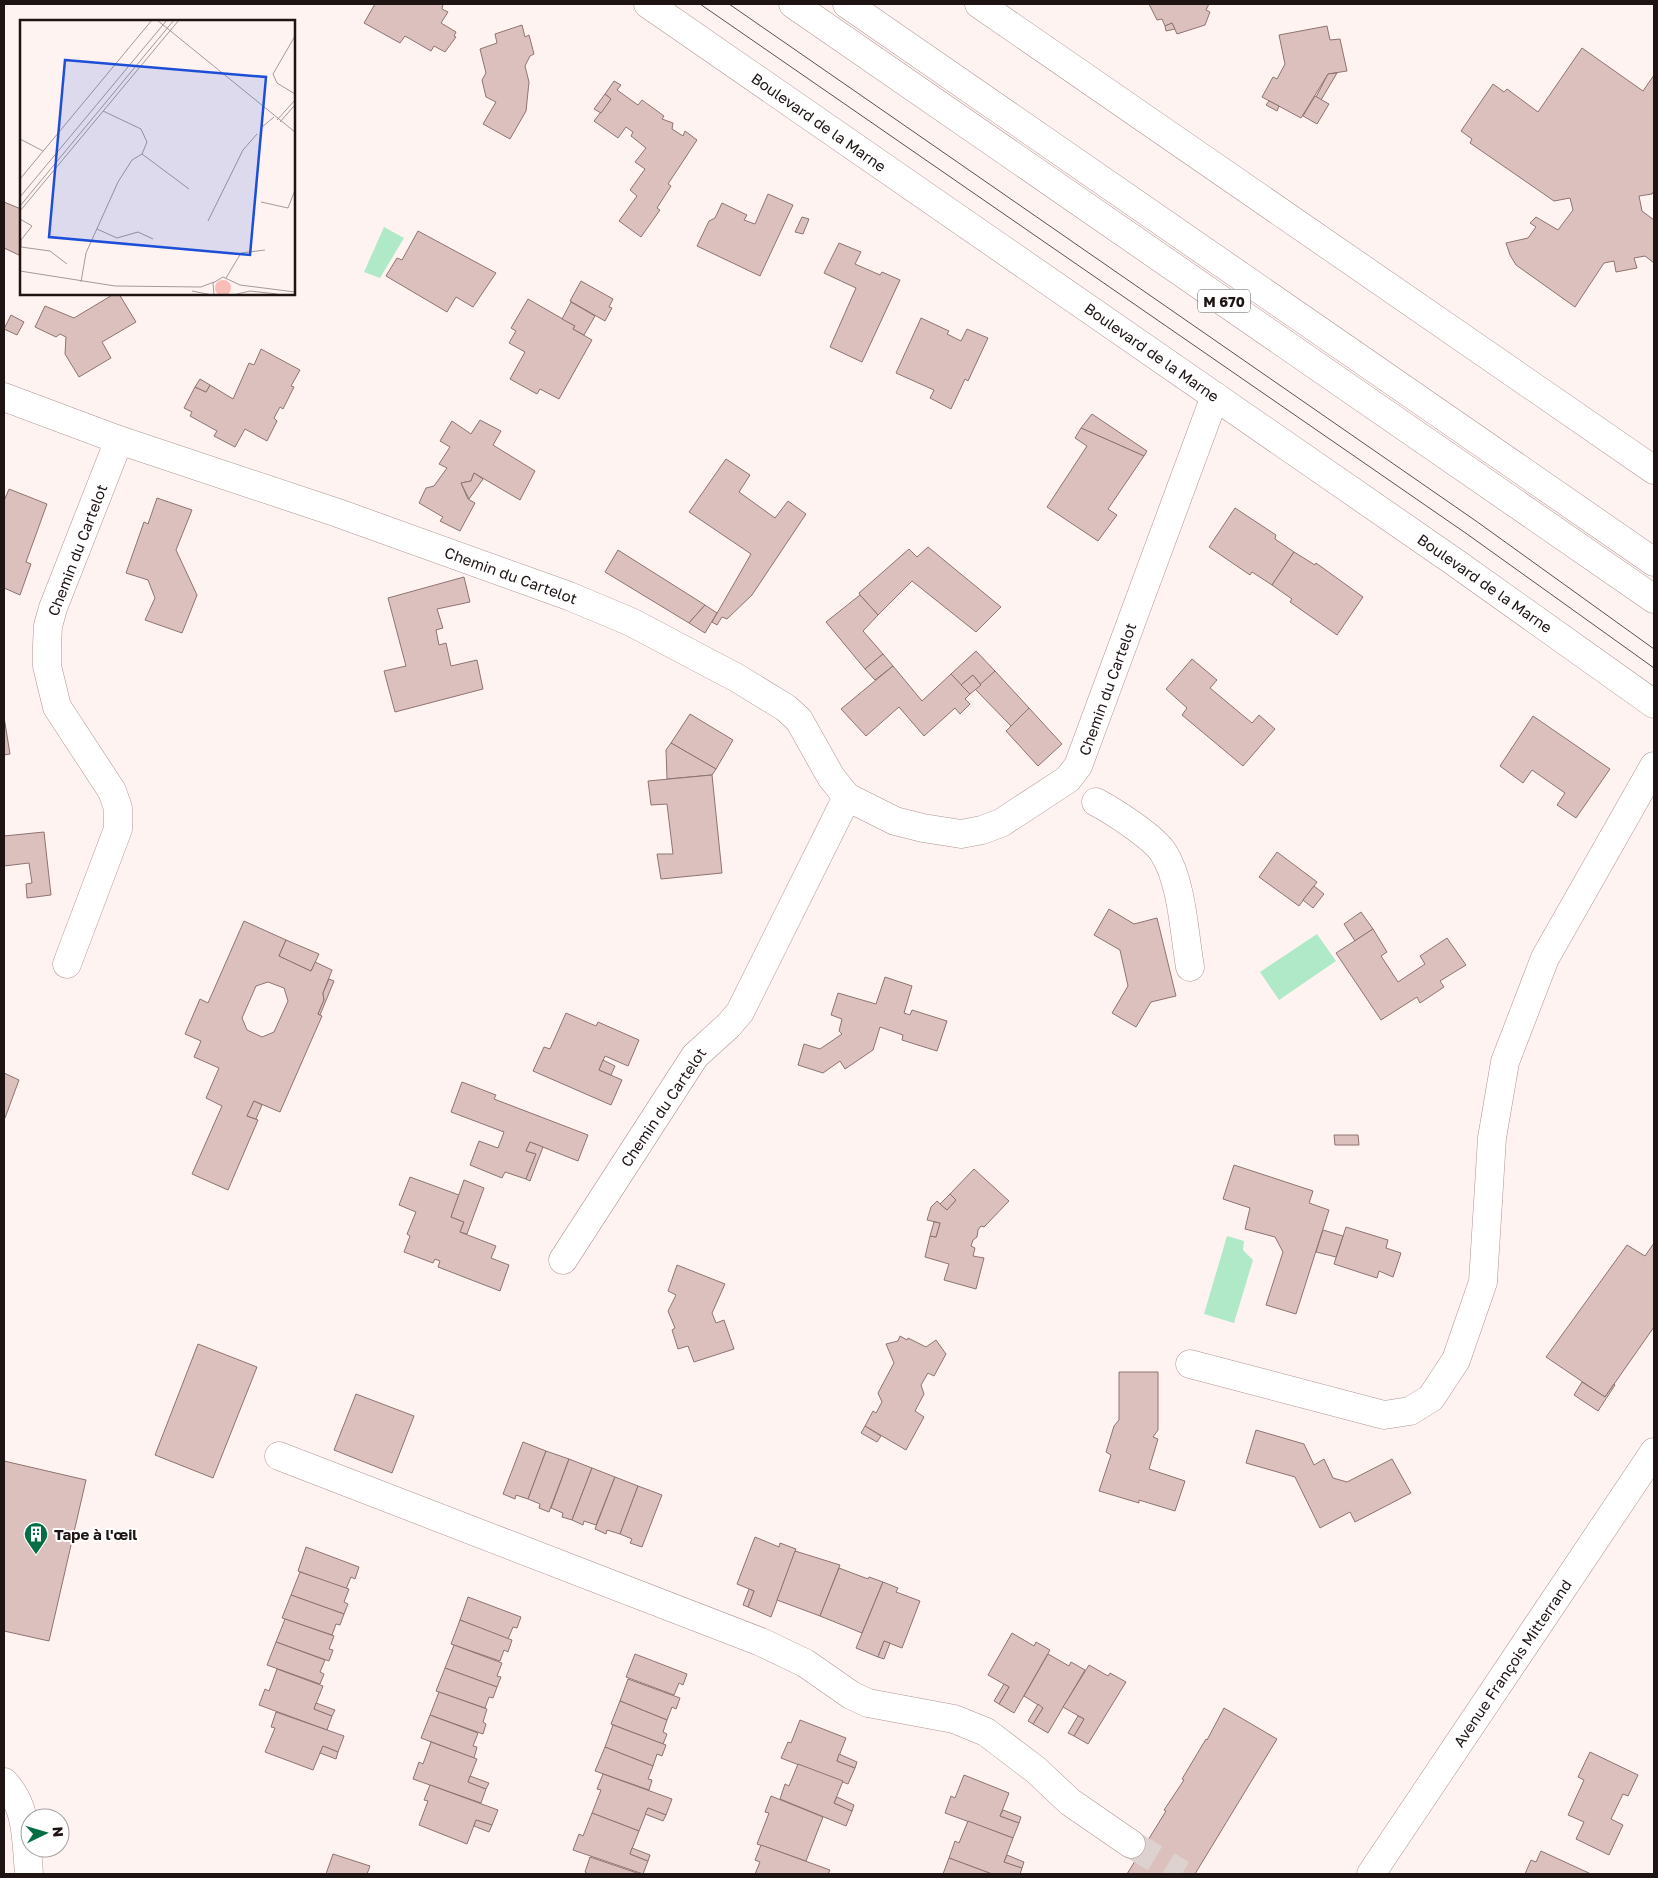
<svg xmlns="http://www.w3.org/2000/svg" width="1658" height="1878" font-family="'Golos Text',sans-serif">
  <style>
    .water { fill: #afe9c7 }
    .building { fill: #dcc0bd; stroke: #8e7471; fill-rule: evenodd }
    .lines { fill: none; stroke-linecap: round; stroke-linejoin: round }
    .minor-tunnel { stroke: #ddd2d0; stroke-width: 28; stroke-dasharray: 28 14; stroke-linecap: butt }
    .minor-casing { stroke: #b09492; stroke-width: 29 }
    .major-casing { stroke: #b09492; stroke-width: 29 }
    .minor { stroke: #fff; stroke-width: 28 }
    .major { stroke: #fff; stroke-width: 28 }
    .tram { stroke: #5d5251; stroke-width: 1 }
    .labels { text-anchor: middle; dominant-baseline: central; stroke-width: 4; stroke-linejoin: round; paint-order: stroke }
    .shield { fill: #fff; stroke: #625a5a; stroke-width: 1 }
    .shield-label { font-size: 14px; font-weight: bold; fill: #1e1413 }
    .street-label { font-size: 15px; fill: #1e1413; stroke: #fff }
    .poi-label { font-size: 15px; font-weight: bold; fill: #1e1413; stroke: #fff; text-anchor: start }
    .inset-road { fill: none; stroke: #a59a98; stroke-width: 1 }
    .view { fill: #1d4ed8; fill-opacity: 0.15; stroke: #1d4ed8; stroke-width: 2.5 }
    .inset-edge { fill: none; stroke: #1e1413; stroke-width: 2.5 }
  </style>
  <rect width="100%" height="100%" fill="#fff3f1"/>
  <g class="water">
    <path d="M384,227L404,238L380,278L364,272Z"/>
    <path d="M1317,934L1336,961L1279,1000L1260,972Z"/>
    <path d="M1227,1236L1244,1241L1243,1250L1253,1260L1234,1323L1204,1314Z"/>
  </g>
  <g class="building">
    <path d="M375,4H443L442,9L448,12L441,23L456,32L454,36L456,37L445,52L434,46L431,51L405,36L400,43L364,23Z"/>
    <path d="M1149,4H1209L1206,10L1210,12L1205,25L1177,34L1172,23L1165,26L1162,19L1157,20Z"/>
    <path d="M1172,23L1175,29L1166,31L1165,26Z"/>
    <path d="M522,25L525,37L529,35L534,54L530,56L525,66L529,82L526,111L510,139L483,124L496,102L486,97L482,80L486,73L480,49L497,43L495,34Z"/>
    <path d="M1327,26L1330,40L1340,39L1347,71L1328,74L1301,118L1262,97L1273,77L1277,79L1285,64L1279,35Z"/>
    <path d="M1582,48L1643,91L1654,75V191L1652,194L1639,196L1642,211L1654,220V263L1645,256L1634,258L1637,268L1616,272L1614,261L1604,263L1575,307L1516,265L1510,255L1506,243L1528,238L1536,227L1530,223L1536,217L1558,230L1573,210L1570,198L1554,201L1470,143L1472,139L1461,131L1493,84L1504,92L1507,89L1538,112Z"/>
    <path d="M1337,73L1321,100L1316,97L1328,74Z"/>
    <path d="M614,81L621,85L617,90L638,105L642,100L664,116L662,119L673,123L672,129L683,136L685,131L697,140L668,184L671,186L657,208L660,210L641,237L619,221L637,196L630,190L645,169L635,162L646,148L631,136L633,132L626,127L618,138L594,121L611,99L605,94Z"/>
    <path d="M605,94L611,99L601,113L594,109Z"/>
    <path d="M1315,96L1329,104L1317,124L1303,116Z"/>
    <path d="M1269,101L1279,106L1277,111L1266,105Z"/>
    <path d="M768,194L793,205L760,276L697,246L709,221L715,218L722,203L747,215L744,220L755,224Z"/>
    <path d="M4,202L21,209V256L4,248Z"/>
    <path d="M802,217L809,219L803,234L795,232Z"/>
    <path d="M418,231L496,273L473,307L456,297L447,312L386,276L397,258L402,260Z"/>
    <path d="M839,243L861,252L855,264L880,275L882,272L900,280L862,362L830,347L856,288L824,273Z"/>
    <path d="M581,281L613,299L609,307L612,308L605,321L570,301Z"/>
    <path d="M114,294H119L136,322L102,342L111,358L79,377L65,354L66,337L60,334L56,337L35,327L45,306L74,318Z"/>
    <path d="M528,299L575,326L573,329L592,340L559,399L540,389L537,394L510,379L525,352L509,343L516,331L511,328Z"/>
    <path d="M571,302L595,316L584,335L573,329L575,326L562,319Z"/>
    <path d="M11,315L24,322L17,335L4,329Z"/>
    <path d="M921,318L949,331L947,334L961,341L967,329L988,338L968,381L965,379L951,409L930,398L934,390L896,373Z"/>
    <path d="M261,349L300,370L291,386L294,387L283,409L280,407L274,418L277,421L267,441L245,429L235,447L214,436L217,431L190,416L192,412L184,408L195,387L206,392L210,385L233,399L249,363L254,365Z"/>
    <path d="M200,379L210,385L206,392L195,387Z"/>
    <path d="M1092,414L1147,451L1144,456L1081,428Z"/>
    <path d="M480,420L501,431L493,445L535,471L520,500L474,473L471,481L461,483L468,499L475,503L460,531L440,521L443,517L419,503L426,488L434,486L447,468L439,464L450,447L440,441L452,421L471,434Z"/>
    <path d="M1081,428L1144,456L1108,509L1117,515L1098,541L1047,507L1087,446L1075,438Z"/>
    <path d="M726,459L750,475L739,492L775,518L788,501L806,514L752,595L727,619L722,617L717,625L712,622L751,554L689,512Z"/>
    <path d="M474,473L483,479L469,499L461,483L471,481Z"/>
    <path d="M9,489L47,504L26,562L31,564L20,595L4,588V501Z"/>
    <path d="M157,498L192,510L176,550L197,595L182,633L145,620L155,598L148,580L126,573L144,522L148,524Z"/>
    <path d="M1235,508L1276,535L1275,539L1294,552L1272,585L1252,572L1250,575L1209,547Z"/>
    <path d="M928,547L1001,607L976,632L912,581L878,615L860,595L859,593L909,549L917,557Z"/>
    <path d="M618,550L705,605L689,623L605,572Z"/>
    <path d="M1294,552L1315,565L1316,563L1363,597L1337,635L1290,602L1292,599L1272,585Z"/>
    <path d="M464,577L470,602L437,609L443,628L436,630L439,645L446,643L451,666L477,660L483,689L395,712L384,671L406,666L388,598Z"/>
    <path d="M860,595L878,615L863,631L883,654L865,669L826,622Z"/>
    <path d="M705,605L717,613L705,633L689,623Z"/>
    <path d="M976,651L995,671L981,685L973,675L961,685L951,674Z"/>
    <path d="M883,654L893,666L875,680L865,669Z"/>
    <path d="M1192,659L1217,680L1210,688L1252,723L1259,715L1275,729L1243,766L1182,715L1187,708L1166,689Z"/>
    <path d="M893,666L922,701L951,674L970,694L965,699L970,704L960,714L955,708L924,736L899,707L866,736L841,709Z"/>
    <path d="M995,671L1029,708L1011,726L975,689Z"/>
    <path d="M973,675L981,685L970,694L961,685Z"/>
    <path d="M1029,708L1062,744L1038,766L1006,731Z"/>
    <path d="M690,714L733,740L716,769L671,743Z"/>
    <path d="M1533,716L1610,769L1576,818L1557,805L1565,793L1532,770L1523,783L1500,766Z"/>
    <path d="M4,717L10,754L4,755Z"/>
    <path d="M671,743L716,769L712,775L667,779L666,750Z"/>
    <path d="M712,775L722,873L661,879L657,854H673L667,804L651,805L648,781Z"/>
    <path d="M44,832L51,895L27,898L26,884L32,883L29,863L4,866V836Z"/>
    <path d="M1277,852L1317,882L1299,906L1259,877Z"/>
    <path d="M1314,886L1324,894L1313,908L1303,900Z"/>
    <path d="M1109,909L1134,924L1157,918L1176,996L1151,1002L1136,1027L1112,1013L1128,986L1120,950L1094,935Z"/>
    <path d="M1361,912L1373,929L1355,941L1344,924Z"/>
    <path d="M244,921L286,940L279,956L311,971L315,962L332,970L323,993L324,1000L318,1014L322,1016L280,1112L254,1101L247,1116L258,1120L228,1190L192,1174L222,1106L206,1098L219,1068L194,1057L201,1041L185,1034L200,999L208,1003ZM268,982L284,988L288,1001L274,1032L262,1037L247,1030L242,1018L256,986Z"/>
    <path d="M1373,929L1387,952L1381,956L1398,982L1425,964L1420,956L1447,938L1466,965L1440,981L1444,987L1420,1003L1417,997L1381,1020L1336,953Z"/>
    <path d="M286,940L319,954L311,971L279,956Z"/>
    <path d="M885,977L912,986L904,1013L910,1015L912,1010L947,1021L937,1051L902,1040L903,1035L880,1027L873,1050L845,1069L840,1061L823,1073L798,1065L804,1044L820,1049L842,1034L839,1031L842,1019L831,1015L838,993L876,1004Z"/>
    <path d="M329,979L334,981L320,1015L318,1014L324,1000L323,993Z"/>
    <path d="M566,1013L596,1026L598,1022L639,1040L628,1066L605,1056L599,1070L622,1080L611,1105L533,1071L544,1047L550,1049Z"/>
    <path d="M603,1060L615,1066L611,1075L599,1070Z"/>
    <path d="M4,1073L19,1080L5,1118H4Z"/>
    <path d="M462,1082L496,1095L494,1099L588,1135L578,1161L530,1142L526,1151L536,1154L526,1179L505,1172L502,1178L470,1165L479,1141L498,1148L504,1132L451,1112Z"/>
    <path d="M254,1101L262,1105L256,1119L247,1116Z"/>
    <path d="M1334,1135H1358L1359,1145H1335Z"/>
    <path d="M530,1142L543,1147L530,1181L526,1179L536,1154L526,1151Z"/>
    <path d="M1234,1165L1313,1191L1309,1203L1329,1210L1296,1314L1266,1305L1283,1252L1275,1237L1245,1229L1250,1208L1223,1199Z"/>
    <path d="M974,1169L1009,1201L984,1227L981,1226L978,1230L977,1237L973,1240L971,1246L975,1248L973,1256L984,1258L976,1289L944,1280L949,1264L925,1257L930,1236L936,1237L940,1223L927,1220L931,1207L937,1201L947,1210L956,1200L950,1194Z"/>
    <path d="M410,1177L459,1195L451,1217L464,1222L460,1232L496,1246L491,1258L509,1265L500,1291L438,1267L440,1261L435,1259L433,1263L404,1252L410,1236L407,1234L416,1212L399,1205Z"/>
    <path d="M464,1180L484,1188L467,1234L460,1232L464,1222L451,1217Z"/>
    <path d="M950,1194L956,1200L947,1210L940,1204Z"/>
    <path d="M934,1222L940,1223L936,1237L930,1236Z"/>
    <path d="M1346,1227L1388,1240L1386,1248L1401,1253L1393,1277L1379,1271L1377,1278L1334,1264Z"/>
    <path d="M1323,1230L1343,1236L1336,1257L1316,1252Z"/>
    <path d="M1654,1243V1327L1605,1397L1546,1357L1627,1245L1645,1256Z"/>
    <path d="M677,1265L725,1284L712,1313L716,1323L724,1320L734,1349L694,1362L688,1346L678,1349L672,1330L675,1328L668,1311L676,1295L668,1291Z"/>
    <path d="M900,1336L907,1340L908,1338L926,1347L936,1340L946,1354L934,1376L928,1373L921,1385L924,1394L915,1411L924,1417L906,1450L865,1426L873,1411L876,1413L882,1402L878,1393L894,1363L886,1344L898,1341Z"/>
    <path d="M198,1344L257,1367L213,1478L155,1455Z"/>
    <path d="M1119,1372H1158V1430L1153,1437L1158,1439L1149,1469L1185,1481L1175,1511L1139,1500V1503L1099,1491L1111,1455L1106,1452L1114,1426L1119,1420Z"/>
    <path d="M1582,1382L1605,1397L1614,1384L1615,1385L1598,1411L1574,1395Z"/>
    <path d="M356,1394L414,1416L392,1473L334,1450Z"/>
    <path d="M865,1426L881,1436L877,1442L861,1433Z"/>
    <path d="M1256,1430L1304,1444L1314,1465L1324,1459L1333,1478L1347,1482L1392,1459L1411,1493L1355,1522L1350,1512L1320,1528L1295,1477L1246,1463Z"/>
    <path d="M523,1442L546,1451L528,1499L516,1495L515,1499L503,1494Z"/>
    <path d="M546,1451L569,1459L549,1512L539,1508L540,1504L528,1499Z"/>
    <path d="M569,1459L592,1468L572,1520L562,1517L563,1513L551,1508Z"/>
    <path d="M4,1461L86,1480L49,1641L4,1631Z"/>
    <path d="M592,1468L615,1477L596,1525L584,1521L583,1525L572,1520Z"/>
    <path d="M615,1477L638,1486L620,1534L607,1530L606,1534L595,1529Z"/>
    <path d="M638,1486L662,1495L642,1547L630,1543L632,1539L620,1534Z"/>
    <path d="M755,1537L779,1547L780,1543L796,1549L771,1617L748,1607L754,1591L737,1584Z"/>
    <path d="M306,1547L359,1567L355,1579L351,1577L346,1589L298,1571Z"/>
    <path d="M795,1551L840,1565L820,1616L777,1600Z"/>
    <path d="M839,1568L868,1579L869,1577L883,1582L862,1633L820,1616Z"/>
    <path d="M300,1572L349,1589L344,1602L348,1604L344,1614L291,1595Z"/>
    <path d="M883,1582L898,1588L896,1592L920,1601L902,1648L884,1641L878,1657L856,1648Z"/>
    <path d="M749,1589L754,1591L748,1607L743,1605Z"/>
    <path d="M291,1595L344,1614L340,1625L336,1624L332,1635L282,1618Z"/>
    <path d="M468,1597L521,1617L517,1628L513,1627L508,1639L460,1620Z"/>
    <path d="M285,1619L334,1636L329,1649L333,1650L329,1661L276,1642Z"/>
    <path d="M460,1620L512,1640L508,1652L504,1650L500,1661L451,1644Z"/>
    <path d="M1012,1633L1034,1646L1036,1642L1050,1650L1014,1713L999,1704L1009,1687L988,1675Z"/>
    <path d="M884,1641L890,1643L884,1659L878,1657Z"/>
    <path d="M276,1642L325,1660L320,1672L324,1674L320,1684L267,1665Z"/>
    <path d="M454,1645L502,1663L497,1676L501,1677L497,1687L445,1668Z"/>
    <path d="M635,1654L687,1674L683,1685L679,1683L674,1695L626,1677Z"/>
    <path d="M1048,1654L1069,1666L1071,1662L1085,1670L1048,1733L1033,1724L1043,1708L1024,1696Z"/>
    <path d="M1089,1665L1108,1676L1110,1673L1126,1682L1088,1744L1074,1736L1084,1719L1063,1707Z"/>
    <path d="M445,1668L497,1687L493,1698L489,1697L485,1708L436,1691Z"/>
    <path d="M277,1669L323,1686L314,1709L332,1716L327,1730L259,1705L265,1689L269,1691Z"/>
    <path d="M628,1679L680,1698L676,1709L672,1707L667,1720L620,1701Z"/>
    <path d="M1004,1684L1009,1687L999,1704L994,1701Z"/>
    <path d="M439,1692L487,1709L483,1722L486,1724L483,1734L430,1715Z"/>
    <path d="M620,1701L667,1720L663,1732L667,1734L663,1744L611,1724Z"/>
    <path d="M316,1703L335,1710L332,1716L314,1709Z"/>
    <path d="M1038,1704L1043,1708L1033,1724L1028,1721Z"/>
    <path d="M1224,1708L1277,1739L1195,1874H1127L1166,1811L1164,1810L1184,1780L1182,1779L1206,1739L1207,1740Z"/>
    <path d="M276,1712L344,1736L338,1752L323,1746L313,1770L265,1752L275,1728L271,1727Z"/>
    <path d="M430,1715L478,1733L473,1746L477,1747L474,1758L421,1738Z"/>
    <path d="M1078,1716L1084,1719L1074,1736L1068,1733Z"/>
    <path d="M800,1720L846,1738L837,1761L855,1768L848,1784L781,1758L788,1742L791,1743Z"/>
    <path d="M613,1725L666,1745L662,1756L657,1754L653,1766L605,1747Z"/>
    <path d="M431,1742L477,1759L468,1782L486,1789L481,1803L413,1779L419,1762L423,1764Z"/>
    <path d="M323,1746L338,1752L336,1759L320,1753Z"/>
    <path d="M605,1747L653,1766L648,1779L652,1780L649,1790L595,1771Z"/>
    <path d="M1590,1752L1638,1775L1628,1796L1623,1794L1611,1819L1623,1825L1609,1855L1576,1839L1584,1822L1568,1815L1584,1780L1578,1777Z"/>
    <path d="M839,1754L857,1762L855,1768L837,1761Z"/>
    <path d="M798,1764L843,1781L834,1803L852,1811L846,1826L780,1799L785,1784L789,1786Z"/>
    <path d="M603,1774L672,1799L666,1815L648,1808L639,1831L592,1813L601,1790L597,1789Z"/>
    <path d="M964,1775L1009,1793L1000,1816L1019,1823L1013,1838L945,1813L951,1796L955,1798Z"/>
    <path d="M470,1776L489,1783L486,1789L468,1782Z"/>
    <path d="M430,1785L498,1810L492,1825L476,1820L467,1844L419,1825L428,1801L424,1800Z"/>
    <path d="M771,1796L823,1817L806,1861L757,1844L769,1813L765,1812Z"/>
    <path d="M837,1797L854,1805L852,1811L834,1803Z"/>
    <path d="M648,1808L666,1815L663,1821L645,1814Z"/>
    <path d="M1003,1810L1021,1817L1019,1823L1000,1816Z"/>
    <path d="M592,1813L639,1831L630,1854L648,1861L643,1874L573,1850L579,1834L583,1836Z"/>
    <path d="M476,1820L492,1825L489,1832L474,1826Z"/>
    <path d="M968,1821L1013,1838L1004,1862L1022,1868L1020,1874H992L949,1858L955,1841L959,1843Z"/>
    <path d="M761,1845L830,1870L828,1874H755L760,1862L755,1860Z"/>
    <path d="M632,1848L650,1855L648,1861L630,1854Z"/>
    <path d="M1541,1851L1591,1874H1525L1531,1860L1536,1862Z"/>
    <path d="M333,1854L370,1866L367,1874H326Z"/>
    <path d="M1007,1855L1024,1862L1022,1868L1004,1862Z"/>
    <path d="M590,1857L640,1874H588L585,1872Z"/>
    <path d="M949,1858L992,1874H943Z"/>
  </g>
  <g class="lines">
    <path class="minor-tunnel" d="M1131,1844L1182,1874"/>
    <g class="minor-casing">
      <g id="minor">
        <path d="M648,4L1453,561L1654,704"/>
        <path d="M979,4L1654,470"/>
        <path d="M4,397L119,440L338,513L569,596L631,622L737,678L786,708L799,720L831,777L847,797L895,821L923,828L961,834L982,830L1001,823L1068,779L1078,766L1215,396"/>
        <path d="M1096,802C1113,811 1152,836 1163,852C1182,881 1184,932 1190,967"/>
        <path d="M67,964L118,829V808L112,791L57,707L47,666V645L48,626L53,608L119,440"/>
        <path d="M563,1260L695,1056L729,1025L740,1012L847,797"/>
        <path d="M1190,1364L1384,1415L1410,1411L1431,1398L1456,1360L1483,1282L1492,1138L1505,1062L1545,958L1654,766"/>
        <path d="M279,1456L761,1642L805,1663L851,1695L868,1703L954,1719L986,1732L1036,1770L1070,1802L1131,1844"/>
        <path d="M4,1782C28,1807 26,1841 29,1874"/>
        <path d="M1371,1874L1654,1452"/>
      </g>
    </g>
    <g class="major-casing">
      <g id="major">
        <path d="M793,4L1654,599"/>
        <path d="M847,4L1654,562"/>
      </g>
    </g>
    <use href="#minor" class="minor"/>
    <use href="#major" class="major"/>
    <g class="tram">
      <path d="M700,4L1467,534L1654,668"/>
      <path d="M729,4L1476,521L1654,649"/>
    </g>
  </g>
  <defs>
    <g id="building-pin" transform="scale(1.25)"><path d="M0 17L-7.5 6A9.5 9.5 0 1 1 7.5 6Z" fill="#056e44" stroke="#fff"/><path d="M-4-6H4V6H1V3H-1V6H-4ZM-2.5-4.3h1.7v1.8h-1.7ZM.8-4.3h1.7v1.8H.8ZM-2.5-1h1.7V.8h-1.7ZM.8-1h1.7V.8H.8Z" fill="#fff"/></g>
  </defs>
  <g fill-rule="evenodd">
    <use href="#building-pin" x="36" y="1534"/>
  </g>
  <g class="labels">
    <rect class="shield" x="1198" y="289.5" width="52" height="23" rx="4"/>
    <g class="shield-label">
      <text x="1224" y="301">M 670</text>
    </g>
    <g class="street-label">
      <text transform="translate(819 122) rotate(35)">Boulevard de la Marne</text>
      <text transform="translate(1152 352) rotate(35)">Boulevard de la Marne</text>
      <text transform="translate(77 550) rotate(-69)">Chemin du Cartelot</text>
      <text transform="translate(511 575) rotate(20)">Chemin du Cartelot</text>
      <text transform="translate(1485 583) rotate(35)">Boulevard de la Marne</text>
      <text transform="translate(1107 689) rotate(-70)">Chemin du Cartelot</text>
      <text transform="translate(663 1107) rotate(-56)">Chemin du Cartelot</text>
      <text transform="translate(1512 1663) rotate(-56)">Avenue François Mitterrand</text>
    </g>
    <g class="poi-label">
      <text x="54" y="1534">Tape à l'œil</text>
    </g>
  </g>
  <g transform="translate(20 20)">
    <rect width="275" height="275" fill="#fff3f1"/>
    <path d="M195 268a8 8 0 1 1 16 0a8 8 0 1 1-16 0Z" fill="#fabcb6"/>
    <path class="inset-road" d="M137,0L275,112M275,16L253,54L257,63L275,74M257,100L275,80M260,102L274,86M242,107L254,97M0,119L23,131M122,134L169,169M0,159L132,0M0,177L147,0M241,182L268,188L275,170M0,186L154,0M0,191L159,0M0,199L12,206L1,220V227L30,231L47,244M188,201L223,130L237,114M77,209L97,218L118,212L133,219M0,251L95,266L181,267L194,262M206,258L221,233L245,230M61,262L66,233L98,162L112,140L122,134L127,122L121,109L83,91M172,271L192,275M194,275L193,263L203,257L220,265L275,272M213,275L230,271L257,274"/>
    <path class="view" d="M45,40L246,57L230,235L29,217Z"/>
    <rect width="275" height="275" class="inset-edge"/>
  </g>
  <rect width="1658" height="1878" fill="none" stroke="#1e1413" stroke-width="10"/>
  <g transform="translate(45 1833) rotate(85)"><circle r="24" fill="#ffffff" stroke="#a5a1a1"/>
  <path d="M0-4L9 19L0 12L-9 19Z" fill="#056e44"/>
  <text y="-8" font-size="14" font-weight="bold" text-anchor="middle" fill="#1e1413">N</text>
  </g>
</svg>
